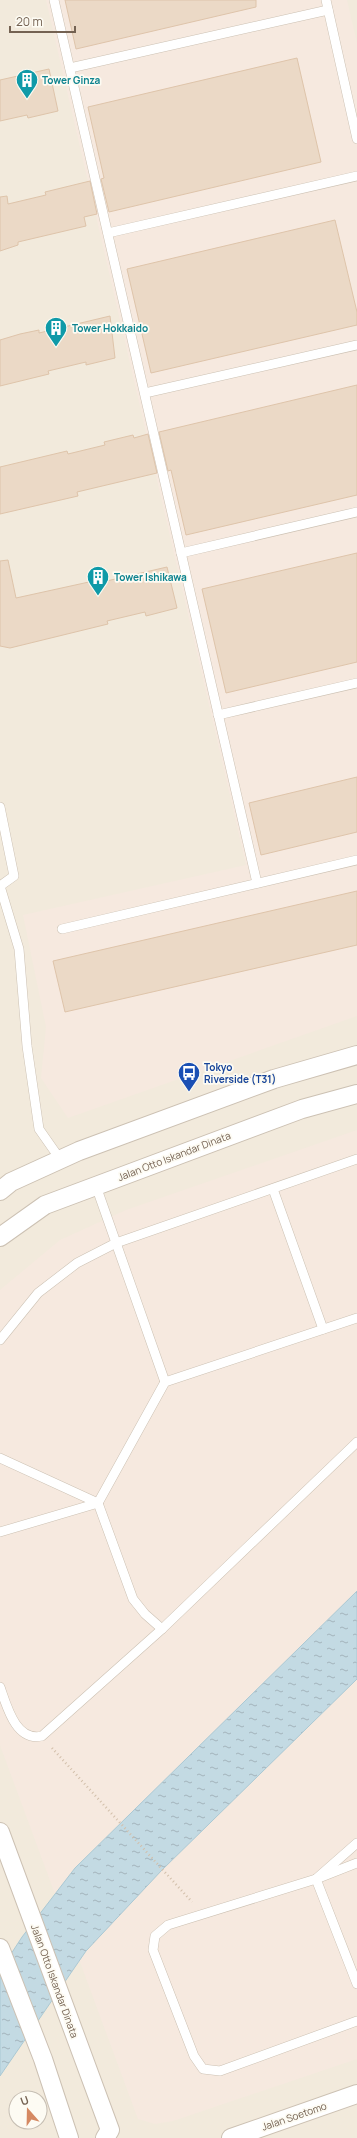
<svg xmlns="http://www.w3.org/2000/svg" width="357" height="2138" font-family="Manrope,sans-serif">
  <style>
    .residential { fill: #f2eadc; fill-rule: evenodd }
    .commercial { fill: #f6e9df }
    .water { fill: url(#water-ripples); stroke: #aac8d3 }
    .building { fill: #ebd9c6; stroke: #dec4aa }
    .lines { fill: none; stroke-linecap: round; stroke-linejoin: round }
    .service-casing { stroke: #ccc1b3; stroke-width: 10 }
    .minor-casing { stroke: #ccc1b3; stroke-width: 20 }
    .path { stroke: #d2bfaa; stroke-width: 2.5; stroke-dasharray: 1 3; stroke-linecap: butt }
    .service { stroke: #fff; stroke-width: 9 }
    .minor { stroke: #fff; stroke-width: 18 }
    .labels { text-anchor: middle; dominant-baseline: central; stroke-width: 3.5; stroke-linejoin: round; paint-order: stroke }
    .culture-label { font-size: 10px; font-weight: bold; fill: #0d838f; stroke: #fdfbf3; text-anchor: start }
    .transit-label { font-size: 10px; font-weight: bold; fill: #164399; stroke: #fdfbf3; text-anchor: start }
    .street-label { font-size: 10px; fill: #746252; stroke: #fdfbf3 }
  </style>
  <defs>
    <pattern id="water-ripples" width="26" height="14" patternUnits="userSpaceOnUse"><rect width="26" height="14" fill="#c3dae3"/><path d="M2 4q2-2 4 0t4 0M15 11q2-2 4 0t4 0" fill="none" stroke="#a3b4bb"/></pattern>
  </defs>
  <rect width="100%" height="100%" fill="#fbf7ed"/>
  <path class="residential" d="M0,0H357V2138H0ZM16,2098H40V2122H16Z"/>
  <g class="commercial">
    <path d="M46,0H347L357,43V1016L68,1118L41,1078L46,1027L23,915L246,865Z"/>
    <path d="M357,1130V2059L173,2121L155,2124L138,2119L0,1745V1290L60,1240L126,1210Z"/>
  </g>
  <path class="water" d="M357,1591V1679L162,1870L86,1951L0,2076V1971L22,1937L75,1868Z"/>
  <g class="building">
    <path d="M65,0H256V7L76,49Z"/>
    <path d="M297,58L321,162L109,212L101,179L104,178L88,107Z"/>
    <path d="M49,69L58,111L28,118L27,115L0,121V80Z"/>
    <path d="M90,181L97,214L84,217L86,226L18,242V245L0,251V197L7,196L8,204L46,195L45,192Z"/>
    <path d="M335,220L357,312V325L151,373L127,269Z"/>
    <path d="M110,316L115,358L86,365V362L48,371L49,374L0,386V340L20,334L39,330V333Z"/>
    <path d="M357,385V495L186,535L171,470L168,471L159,432Z"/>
    <path d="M148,434L157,473L77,492L78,496L0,514V467L67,451L68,454L105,445L104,442L133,435L134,438Z"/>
    <path d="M357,553V662L226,693L202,589Z"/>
    <path d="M8,560L16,598L98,580V583L167,567L177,608L146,616L145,612L107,621L108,624L10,648L0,646V561Z"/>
    <path d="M357,777V832L261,855L249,803Z"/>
    <path d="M357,891V945L65,1012L53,961Z"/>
  </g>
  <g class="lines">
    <g class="service-casing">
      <g id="service">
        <path d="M54,0L257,883"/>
        <path d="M326,0L357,139"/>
        <path d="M70,68L328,10"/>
        <path d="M108,233L357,176"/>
        <path d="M145,393L357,345"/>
        <path d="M181,553L357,512"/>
        <path d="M218,715L357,683"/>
        <path d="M0,807L14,876L0,886"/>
        <path d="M0,886L19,949L27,1046L39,1129L60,1159"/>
        <path d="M62,929L357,860"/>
        <path d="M96,1186L165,1382"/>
        <path d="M273,1189L323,1329"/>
        <path d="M0,1340L38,1293L77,1263L116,1243L357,1159"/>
        <path d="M0,1458L98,1503L133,1599L145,1614L162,1629"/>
        <path d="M0,1532L98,1503L165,1382L357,1318"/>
        <path d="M0,1687C7,1707 16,1742 42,1736L162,1629L357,1442"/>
        <path d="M357,1843L316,1879L357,1984"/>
        <path d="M357,1863L316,1879L168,1925L155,1936L153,1950L194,2056L203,2069L220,2071L357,2021"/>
      </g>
    </g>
    <g class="minor-casing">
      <g id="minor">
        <path d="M0,1191L11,1182L79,1151L274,1079L357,1055"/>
        <path d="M0,1237L45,1205L302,1109L357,1094"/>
        <path d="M0,1832L110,2130L105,2138"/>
        <path d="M0,1948L43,2059L69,2138"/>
        <path d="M231,2138L357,2094"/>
      </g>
    </g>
    <path class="path" d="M52,1748L192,1902"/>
    <use href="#service" class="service"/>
    <use href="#minor" class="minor"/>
  </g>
  <defs>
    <g id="building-pin" transform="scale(1.15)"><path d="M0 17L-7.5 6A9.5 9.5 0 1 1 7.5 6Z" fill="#0f9aa8" stroke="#fdfbf3"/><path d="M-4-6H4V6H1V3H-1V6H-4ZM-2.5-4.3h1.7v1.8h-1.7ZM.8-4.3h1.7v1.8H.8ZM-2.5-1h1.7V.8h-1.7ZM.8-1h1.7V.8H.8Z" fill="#fff"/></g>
    <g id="bus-pin" transform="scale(1.15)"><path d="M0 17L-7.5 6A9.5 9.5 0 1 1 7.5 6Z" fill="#1a4fb4" stroke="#fdfbf3"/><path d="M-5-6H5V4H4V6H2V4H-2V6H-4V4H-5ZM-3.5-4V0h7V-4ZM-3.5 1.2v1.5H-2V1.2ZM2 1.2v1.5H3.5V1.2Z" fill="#fff"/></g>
  </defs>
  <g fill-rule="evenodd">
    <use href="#building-pin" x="27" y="80"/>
    <use href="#building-pin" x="56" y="328"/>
    <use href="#building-pin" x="98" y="577"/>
    <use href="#bus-pin" x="189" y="1073"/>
  </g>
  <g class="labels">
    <g class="culture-label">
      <text x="42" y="80">Tower Ginza</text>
      <text x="72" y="328">Tower Hokkaido</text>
      <text x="114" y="577">Tower Ishikawa</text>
    </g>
    <g class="transit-label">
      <text x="204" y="1067">Tokyo<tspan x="204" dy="12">Riverside (T31)</tspan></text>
    </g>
    <g class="street-label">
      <text transform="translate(174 1156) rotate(-21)">Jalan Otto Iskandar Dinata</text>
      <text transform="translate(55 1981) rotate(70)">Jalan Otto Iskandar Dinata</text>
      <text transform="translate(294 2116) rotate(-19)">Jalan Soetomo</text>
    </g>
  </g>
  <g transform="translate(28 2110) rotate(340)"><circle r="19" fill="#fdfbf3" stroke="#c6beb3"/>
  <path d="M0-3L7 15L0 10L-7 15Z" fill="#d58962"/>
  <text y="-6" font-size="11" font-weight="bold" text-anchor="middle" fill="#746252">U</text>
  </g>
  <path d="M10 26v6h65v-6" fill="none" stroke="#746252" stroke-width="2"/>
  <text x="16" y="26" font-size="12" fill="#746252" stroke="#fdfbf3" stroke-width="3" paint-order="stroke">20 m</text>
</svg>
